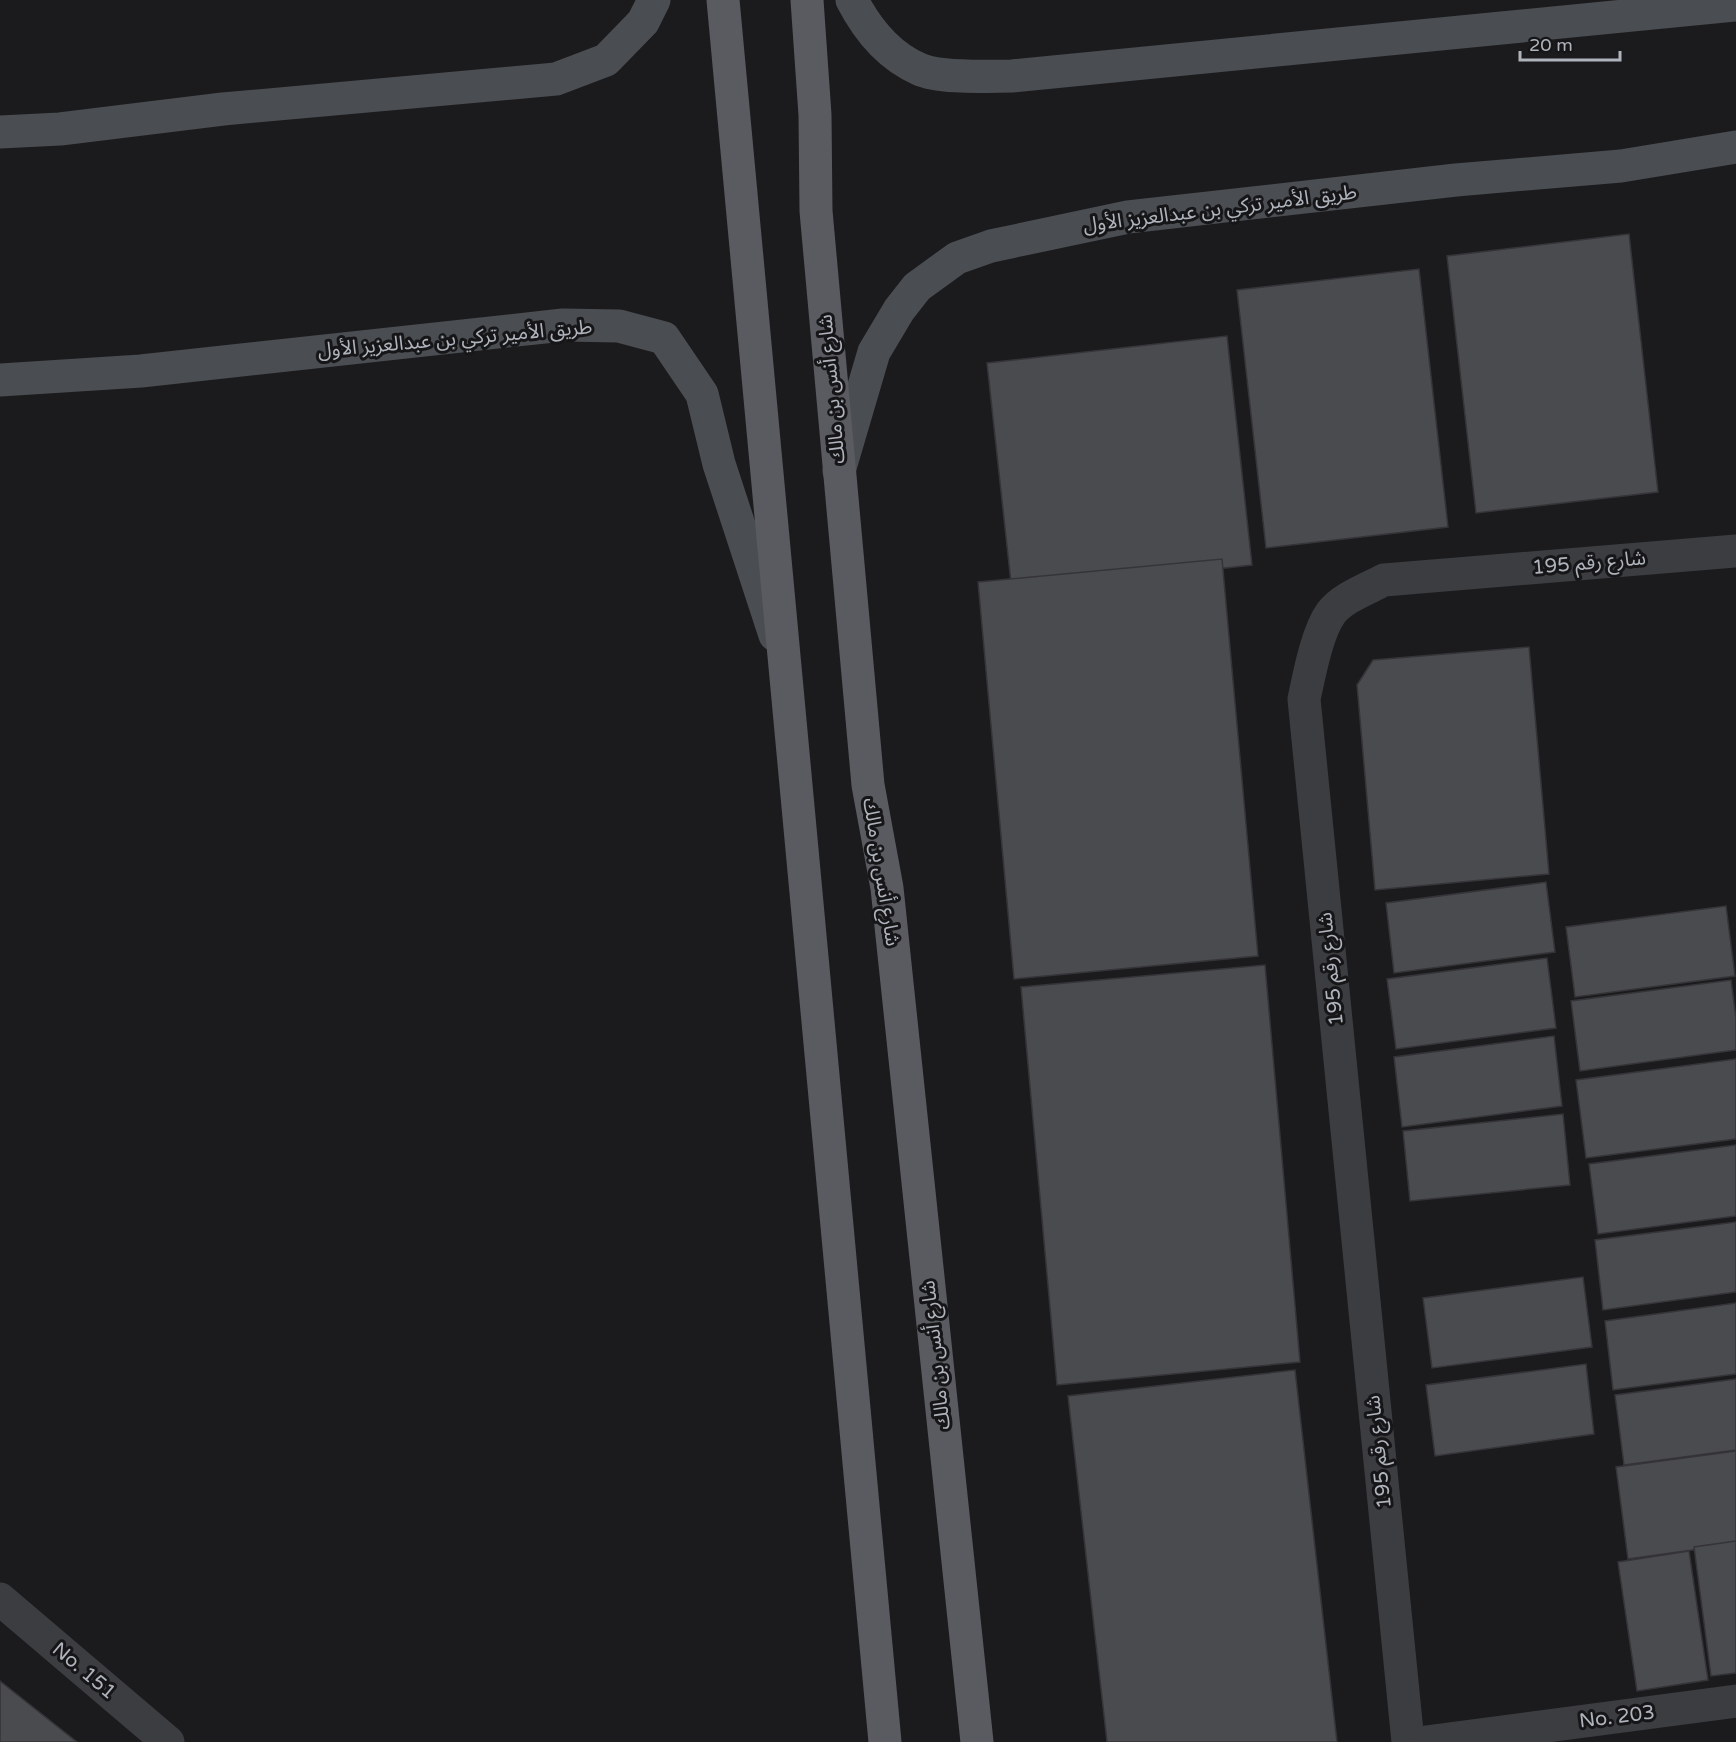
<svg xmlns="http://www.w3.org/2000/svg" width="1736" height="1742" font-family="'Varela Round','Noto Sans Arabic',sans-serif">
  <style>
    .building { fill: #4a4b4f; stroke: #353539; stroke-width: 1.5 }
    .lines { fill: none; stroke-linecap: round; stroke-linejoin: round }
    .minor { stroke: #3c3d41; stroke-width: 33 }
    .secondary { stroke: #4a4d51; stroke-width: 33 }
    .primary { stroke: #595b60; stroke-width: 33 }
    .labels { text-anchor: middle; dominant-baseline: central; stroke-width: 6; stroke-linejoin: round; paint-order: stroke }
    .street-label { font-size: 20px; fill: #afb3bb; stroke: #161618 }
  </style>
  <rect width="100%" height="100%" fill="#1b1b1d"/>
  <g class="building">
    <path d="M1629,234L1658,492L1476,513L1447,256Z"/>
    <path d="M1419,269L1448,527L1266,548L1237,290Z"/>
    <path d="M1227,336L1252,565L1012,592L987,363Z"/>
    <path d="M1222,559L1258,956L1014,979L978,582Z"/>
    <path d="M1529,647L1549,874L1375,890L1357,685L1373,660Z"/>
    <path d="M1546,882L1555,952L1394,973L1386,903Z"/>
    <path d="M1726,906L1735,976L1575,997L1566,927Z"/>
    <path d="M1547,958L1556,1028L1396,1049L1387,979Z"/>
    <path d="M1265,965L1300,1362L1057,1385L1021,987Z"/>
    <path d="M1731,980L1736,1018V1050L1580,1071L1571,1001Z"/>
    <path d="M1554,1036L1562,1106L1402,1127L1394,1057Z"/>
    <path d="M1736,1059V1139L1586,1158L1576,1080Z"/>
    <path d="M1563,1114L1570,1185L1410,1201L1403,1131Z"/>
    <path d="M1736,1145V1216L1598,1234L1589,1164Z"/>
    <path d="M1736,1222V1292L1603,1310L1595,1240Z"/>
    <path d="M1583,1277L1592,1347L1432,1368L1423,1298Z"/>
    <path d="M1736,1303V1374L1613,1390L1605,1321Z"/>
    <path d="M1586,1364L1594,1434L1435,1456L1426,1385Z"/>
    <path d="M1295,1370L1337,1742H1107L1068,1396Z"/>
    <path d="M1736,1379V1450L1624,1465L1615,1395Z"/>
    <path d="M1736,1451V1544L1628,1559L1616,1467Z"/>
    <path d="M1736,1541V1673L1711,1676L1694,1547Z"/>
    <path d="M1689,1551L1708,1680L1637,1691L1618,1562Z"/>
    <path d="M0,1681L77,1742H0Z"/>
  </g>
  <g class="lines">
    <g class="minor">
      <path d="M0,1599L168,1742"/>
      <path d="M1408,1742L1304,699C1309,676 1317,632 1331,613C1342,598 1367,589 1384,580L1736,551"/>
      <path d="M1426,1742L1736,1701"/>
    </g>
    <g class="secondary">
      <path d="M852,0C867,29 889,56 919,69C940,79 989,76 1012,76L1736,5"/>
      <path d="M0,132L60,129L223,109L556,79L606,60L643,22L654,0"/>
      <path d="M0,380L141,371L563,325L619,326L664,338L702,394L719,464L775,635"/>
      <path d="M839,471L874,352L899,310L917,287L957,258L991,246L1128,217L1456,180L1621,166L1736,147"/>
    </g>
    <g class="primary">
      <path d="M723,0L885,1742"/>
      <path d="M807,0L815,115L816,211L868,785L887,888L977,1742"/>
    </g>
  </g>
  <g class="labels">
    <g class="street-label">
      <text transform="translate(1220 209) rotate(-7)">طريق الأمير تركي بن عبدالعزيز الأول</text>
      <text transform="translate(455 339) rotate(-5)">طريق الأمير تركي بن عبدالعزيز الأول</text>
      <text transform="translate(832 389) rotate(-95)">شارع أنس بن مالك</text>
      <text transform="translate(1589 563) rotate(-5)">شارع رقم 195</text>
      <text transform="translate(881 872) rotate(81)">شارع أنس بن مالك</text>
      <text transform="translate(1331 969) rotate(-96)">شارع رقم 195</text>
      <text transform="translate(936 1355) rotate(-96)">شارع أنس بن مالك</text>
      <text transform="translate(1379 1452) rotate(-96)">شارع رقم 195</text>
      <text transform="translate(84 1671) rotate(40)">No. 151</text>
      <text transform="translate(1617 1717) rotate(-7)">No. 203</text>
    </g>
  </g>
  <path d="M1520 51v9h100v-9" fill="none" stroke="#afb3bb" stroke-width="3"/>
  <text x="1529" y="51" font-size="18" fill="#afb3bb" stroke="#161618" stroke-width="4.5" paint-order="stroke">20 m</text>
</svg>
